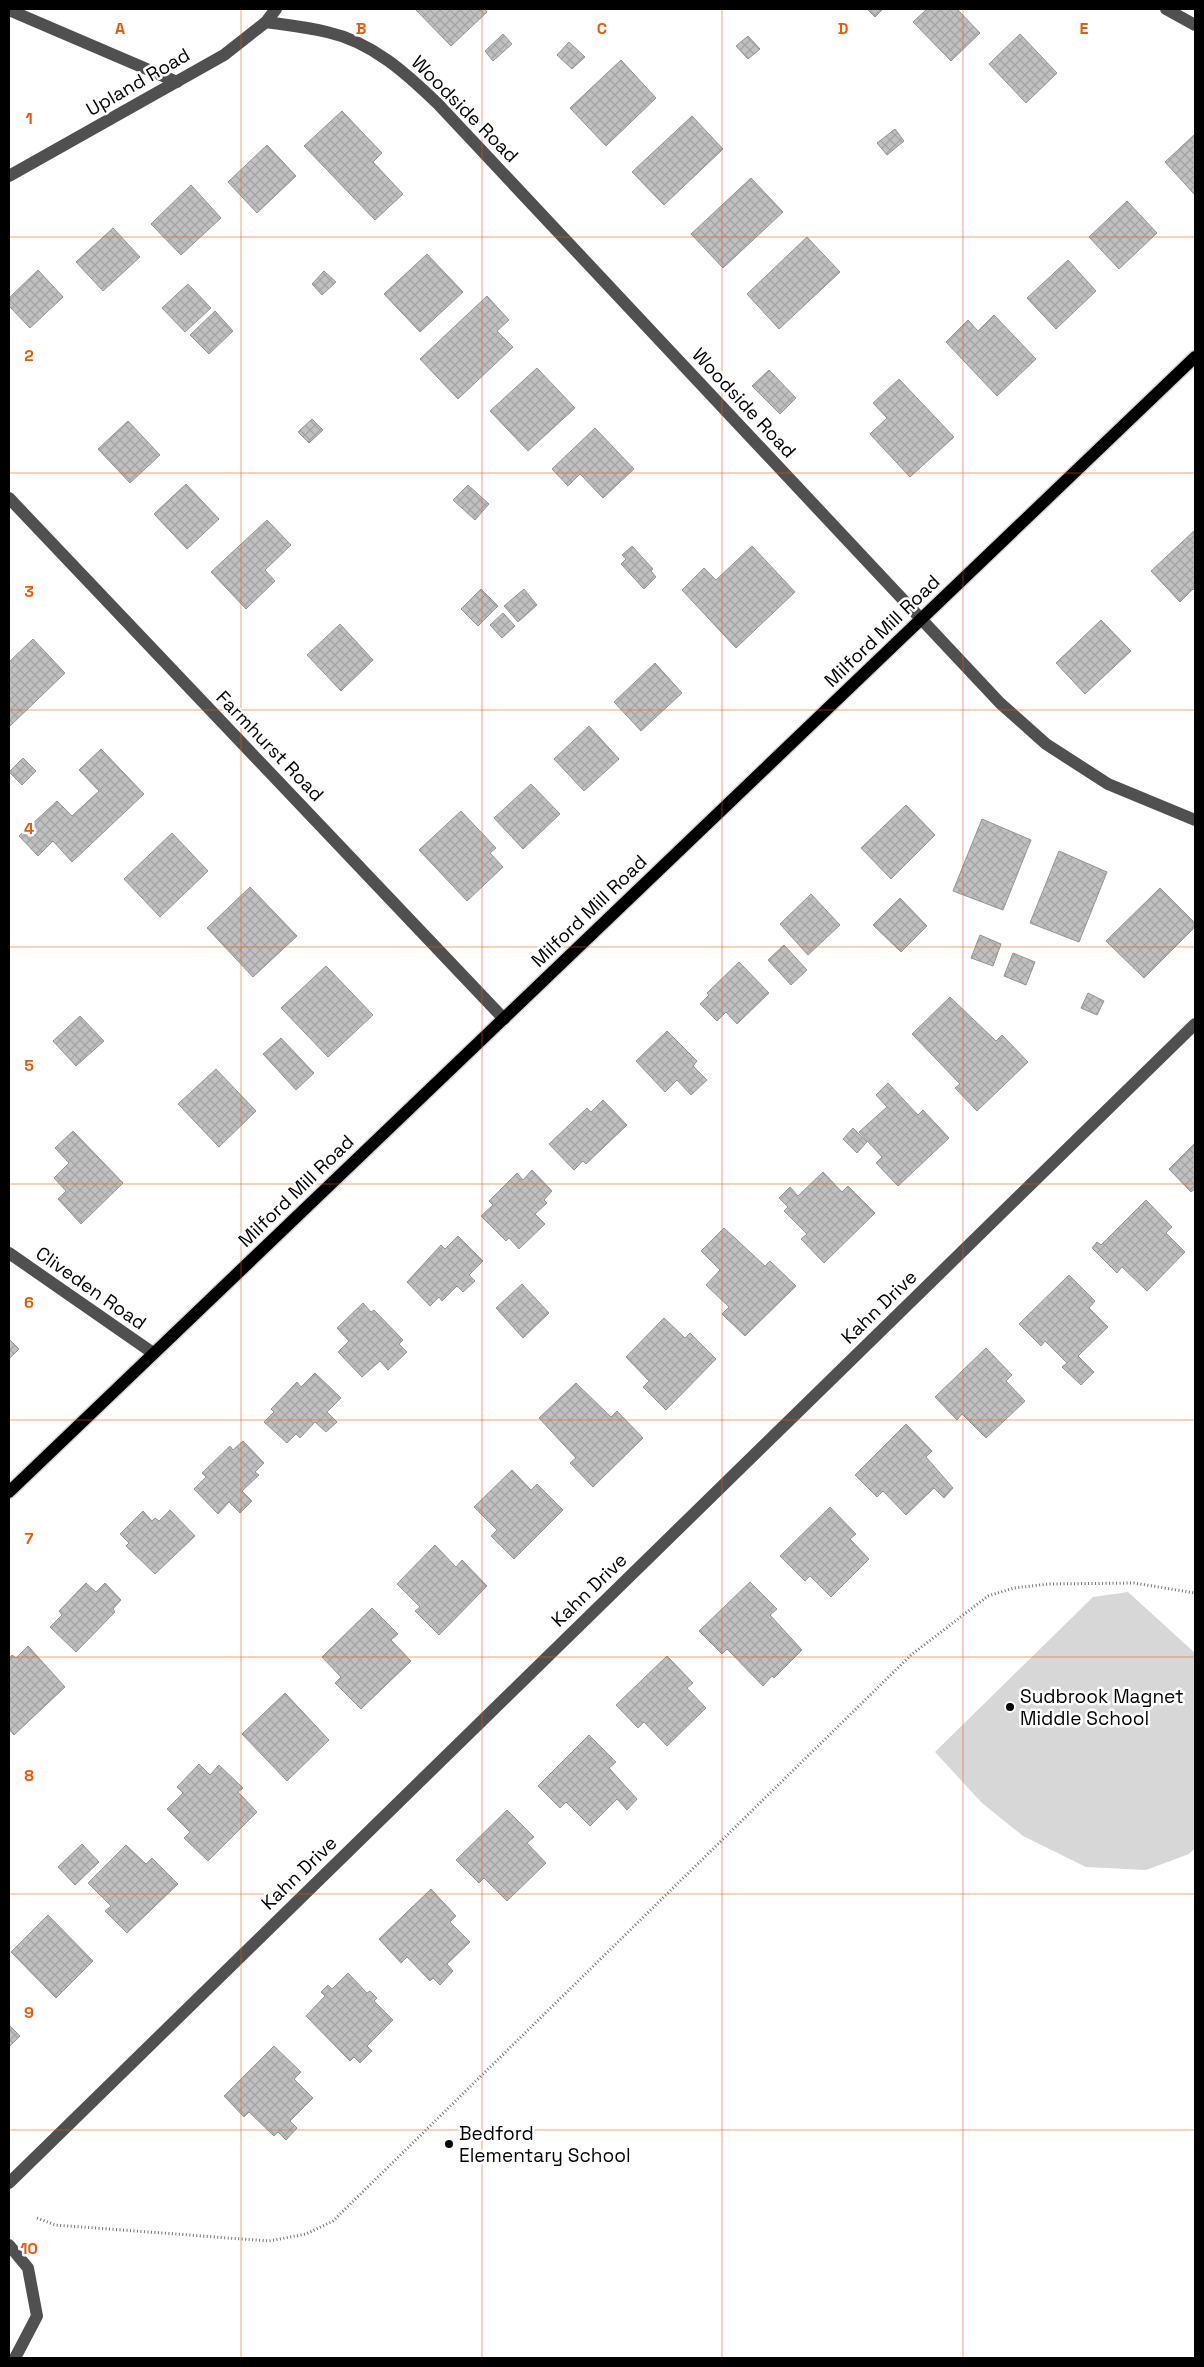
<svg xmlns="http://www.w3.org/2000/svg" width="1204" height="2367" font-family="'Space Grotesk',sans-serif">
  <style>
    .garden { fill: #d7d7d7 }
    .building { fill: url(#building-cross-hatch); stroke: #949494 }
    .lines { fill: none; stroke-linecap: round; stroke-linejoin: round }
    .major-casing { stroke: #dbdbdb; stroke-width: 15 }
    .path { stroke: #727272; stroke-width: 3; stroke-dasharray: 1 2.5; stroke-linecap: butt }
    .minor { stroke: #505050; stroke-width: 12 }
    .major { stroke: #000; stroke-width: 12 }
    .grid { fill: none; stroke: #e8590c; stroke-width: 1; stroke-opacity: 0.55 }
    .poi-dot { fill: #000; stroke: #fff; stroke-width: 2 }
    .labels { text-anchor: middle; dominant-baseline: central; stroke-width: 5; stroke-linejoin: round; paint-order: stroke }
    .street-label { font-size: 19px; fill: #000; stroke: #fff }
    .poi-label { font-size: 19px; fill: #000; stroke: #fff; text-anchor: start }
    .grid-label { font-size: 16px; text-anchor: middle; font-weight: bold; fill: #e8590c; stroke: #fff; stroke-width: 5; stroke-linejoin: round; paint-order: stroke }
  </style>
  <defs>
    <pattern id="building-cross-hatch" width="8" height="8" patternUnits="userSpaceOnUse" patternTransform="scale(1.25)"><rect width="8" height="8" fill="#c0c0c0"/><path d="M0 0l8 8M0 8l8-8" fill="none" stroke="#a3a3a3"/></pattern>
  </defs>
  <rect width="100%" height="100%" fill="#fff"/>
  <path class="garden" d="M1128,1592L1195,1653V1848L1189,1854L1146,1870L1086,1867L1023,1836L982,1803L935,1752L1093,1597Z"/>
  <g class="building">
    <path d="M415,9H485L487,12L451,46Z"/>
    <path d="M867,9H883L875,17Z"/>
    <path d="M927,9H957L980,33L951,61L913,22Z"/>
    <path d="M503,34L512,44L493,61L485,51Z"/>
    <path d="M1020,34L1057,73L1026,103L989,64Z"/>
    <path d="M748,36L760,49L748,59L736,46Z"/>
    <path d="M569,42L585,57L572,69L557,55Z"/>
    <path d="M621,60L656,98L606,146L570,108Z"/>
    <path d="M342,111L382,153L373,162L403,194L375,220L304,146Z"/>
    <path d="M692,116L723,149L664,205L632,172Z"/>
    <path d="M895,129L904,141L887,155L877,143Z"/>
    <path d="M1195,134V195L1165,162Z"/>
    <path d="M267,145L296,176L257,213L228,182Z"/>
    <path d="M751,178L783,212L723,268L691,234Z"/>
    <path d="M191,185L221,218L181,255L151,224Z"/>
    <path d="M1127,201L1157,233L1119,269L1089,237Z"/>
    <path d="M113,228L140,257L103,291L76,262Z"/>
    <path d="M807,237L840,272L779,329L747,294Z"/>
    <path d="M427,254L463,292L420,332L384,294Z"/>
    <path d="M1068,260L1096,291L1056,329L1027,298Z"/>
    <path d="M38,270L63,297L30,328L9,306V298Z"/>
    <path d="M324,271L336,282L322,295L312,284Z"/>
    <path d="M188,284L211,308L185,332L162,308Z"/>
    <path d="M487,296L509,320L497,331L513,347L458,399L420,359Z"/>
    <path d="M215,311L233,331L209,354L190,335Z"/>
    <path d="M994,315L1036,359L997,396L946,342L968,320L978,331Z"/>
    <path d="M537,368L575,408L528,451L490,411Z"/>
    <path d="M769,370L796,398L780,414L752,386Z"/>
    <path d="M899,379L954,437L910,477L870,434L887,418L873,403Z"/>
    <path d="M312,419L323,430L309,443L298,432Z"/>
    <path d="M128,421L160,455L130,483L98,449Z"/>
    <path d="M595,428L634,469L603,498L580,474L568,486L552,469Z"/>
    <path d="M186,484L219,519L187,549L154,514Z"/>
    <path d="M468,485L489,504L475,520L453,500Z"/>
    <path d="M267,520L291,545L265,570L275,581L246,609L211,572Z"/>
    <path d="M1195,530V591L1193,589L1180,602L1151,571Z"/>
    <path d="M632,546L653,569L651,571L656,577L644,589L621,564L626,559L622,555Z"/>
    <path d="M752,546L795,592L736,648L682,590L704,568L716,580Z"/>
    <path d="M481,589L498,606L478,626L461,609Z"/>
    <path d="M524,589L537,605L518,622L504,606Z"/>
    <path d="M503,613L515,626L502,638L490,625Z"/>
    <path d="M1101,620L1131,651L1085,694L1056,663Z"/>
    <path d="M340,624L373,660L341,691L307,655Z"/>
    <path d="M33,639L65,673L9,727V662Z"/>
    <path d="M655,663L682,693L641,731L614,702Z"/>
    <path d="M589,726L619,759L584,791L554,759Z"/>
    <path d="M101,749L144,794L72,862L53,841L38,856L19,836L57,801L72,816L99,791L79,770Z"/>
    <path d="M23,758L36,771L22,785L9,772Z"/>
    <path d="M531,784L560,814L523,849L494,818Z"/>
    <path d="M906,805L935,835L891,879L861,848Z"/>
    <path d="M461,811L496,848L490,853L503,867L467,901L419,850Z"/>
    <path d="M982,819L1031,840L1003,910L953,891Z"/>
    <path d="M172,833L208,871L160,917L124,879Z"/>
    <path d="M1059,851L1107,872L1079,942L1030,923Z"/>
    <path d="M250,887L297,936L253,977L207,928Z"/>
    <path d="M1160,888L1195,923V927L1144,978L1106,941Z"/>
    <path d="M811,894L840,925L808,955L780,924Z"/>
    <path d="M900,898L927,926L901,952L873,925Z"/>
    <path d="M980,935L1001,944L993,966L971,958Z"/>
    <path d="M784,945L807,970L791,985L768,960Z"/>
    <path d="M1013,953L1035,962L1026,985L1004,976Z"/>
    <path d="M739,962L769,993L737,1024L726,1012L717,1021L700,1004L709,995L707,993Z"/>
    <path d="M326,966L373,1015L328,1057L281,1008Z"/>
    <path d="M1088,993L1104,1001L1097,1015L1081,1008Z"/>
    <path d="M950,997L996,1041L1002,1035L1028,1062L977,1111L955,1088L960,1084L912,1034Z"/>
    <path d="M80,1016L104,1041L76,1066L53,1041Z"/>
    <path d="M667,1031L697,1061L693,1066L707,1080L691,1095L677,1080L665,1092L636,1061Z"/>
    <path d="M281,1038L314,1073L296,1090L263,1054Z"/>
    <path d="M216,1069L256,1111L219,1147L178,1104Z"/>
    <path d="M888,1083L918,1115L923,1110L949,1138L898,1186L876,1163L882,1157L859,1132L887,1107L876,1095Z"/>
    <path d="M603,1100L627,1125L586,1164L583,1161L574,1170L549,1144L587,1108L591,1112Z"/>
    <path d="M853,1128L867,1142L857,1153L843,1139Z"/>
    <path d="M73,1131L123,1183L81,1224L58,1199L66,1191L54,1178L69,1163L55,1148Z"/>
    <path d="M1195,1143V1189L1191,1192L1169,1169Z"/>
    <path d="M532,1170L552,1191L544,1200L547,1203L535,1214L545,1224L519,1249L509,1238L506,1241L481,1216L493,1205L489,1201L517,1173L523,1180Z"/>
    <path d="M823,1172L842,1192L848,1186L875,1213L824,1263L801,1239L807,1234L784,1211L788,1207L779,1198L790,1187L798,1196Z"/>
    <path d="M1146,1200L1172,1227L1166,1233L1185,1252L1147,1291L1122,1267L1117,1273L1092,1248L1097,1242L1101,1245Z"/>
    <path d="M724,1228L765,1266L770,1261L796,1286L745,1336L722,1314L729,1307L706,1285L720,1270L701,1251Z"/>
    <path d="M458,1236L483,1261L469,1275L475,1281L463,1292L457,1286L442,1301L439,1297L430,1306L407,1282L441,1245L445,1249Z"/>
    <path d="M1069,1275L1095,1301L1089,1308L1108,1327L1078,1356L1094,1372L1081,1385L1062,1367L1067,1363L1045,1341L1041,1346L1019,1324Z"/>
    <path d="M522,1284L549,1313L523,1338L496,1308Z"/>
    <path d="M363,1303L371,1312L374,1310L403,1340L399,1344L407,1352L388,1370L380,1361L362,1377L338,1352L349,1341L337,1328Z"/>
    <path d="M664,1318L685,1338L690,1333L716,1359L666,1410L643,1387L649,1381L626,1357Z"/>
    <path d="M9,1339L19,1349L9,1359Z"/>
    <path d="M986,1348L1012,1375L1006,1381L1025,1401L986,1438L962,1414L957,1420L935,1397Z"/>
    <path d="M315,1373L341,1398L327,1412L337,1422L326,1432L315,1422L300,1438L296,1434L287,1443L264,1422L274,1412L271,1409L297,1382L301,1387Z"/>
    <path d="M576,1383L611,1417L617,1411L643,1438L593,1487L570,1463L576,1458L539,1418Z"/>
    <path d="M906,1424L932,1451L926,1457L953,1488L944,1498L934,1488L906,1515L883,1491L877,1497L855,1475Z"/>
    <path d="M243,1441L264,1463L255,1472L259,1475L242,1491L252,1501L240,1513L229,1502L218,1514L194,1489L206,1477L202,1473L230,1446L233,1450Z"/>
    <path d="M512,1470L531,1490L537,1484L563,1510L514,1559L491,1536L497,1530L474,1507Z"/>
    <path d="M830,1507L856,1534L850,1539L869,1559L831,1597L810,1576L805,1581L780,1556Z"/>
    <path d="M170,1510L195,1536L155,1574L126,1546L129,1543L120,1534L143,1511L152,1521L155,1518L159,1521Z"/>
    <path d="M435,1545L456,1567L462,1560L487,1586L439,1635L415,1611L420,1607L397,1584Z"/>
    <path d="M750,1582L777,1609L770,1615L802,1650L774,1678L772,1676L763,1686L727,1649L722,1654L699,1631Z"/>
    <path d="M86,1583L96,1592L105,1583L121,1600L113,1609L115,1612L76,1652L50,1627L62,1615L59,1611Z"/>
    <path d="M372,1608L398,1634L391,1640L411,1661L361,1709L335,1683L341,1677L322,1657Z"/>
    <path d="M28,1646L65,1687L14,1735L9,1729V1659L12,1655L16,1658Z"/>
    <path d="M667,1656L693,1683L687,1688L706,1708L667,1746L644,1722L638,1728L616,1705Z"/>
    <path d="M285,1693L329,1740L287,1781L242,1734Z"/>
    <path d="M589,1735L616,1762L609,1768L637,1799L627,1810L617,1799L590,1826L566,1802L560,1808L538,1786Z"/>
    <path d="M199,1764L210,1775L219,1765L243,1788L238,1792L257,1812L208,1861L184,1838L190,1832L167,1809L183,1793L177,1787Z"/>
    <path d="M507,1810L534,1837L527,1843L546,1863L507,1901L484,1878L479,1883L456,1860Z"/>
    <path d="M82,1844L99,1862L75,1885L58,1867Z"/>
    <path d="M126,1845L146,1864L152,1858L178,1884L127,1933L105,1911L111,1906L88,1883Z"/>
    <path d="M431,1889L456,1916L450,1922L470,1942L447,1964L453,1971L440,1985L433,1978L430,1981L407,1957L401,1963L379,1939Z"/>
    <path d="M48,1915L93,1961L56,1998L11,1952Z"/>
    <path d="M348,1973L367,1993L370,1991L377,1998L374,2001L393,2020L367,2046L372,2051L360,2063L354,2057L350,2061L306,2016L325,1996L321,1992L328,1985L332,1989Z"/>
    <path d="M9,2025L20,2036L9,2047Z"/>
    <path d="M274,2046L301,2072L294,2079L313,2098L290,2121L297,2128L286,2140L278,2132L274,2136L249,2112L244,2117L224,2096Z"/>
  </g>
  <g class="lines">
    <g class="major-casing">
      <path id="major" d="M9,1492L1195,357"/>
    </g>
    <path class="path" d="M37,2218L55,2225L269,2241L306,2234L333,2221L911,1655L988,1596L1014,1588L1049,1584L1134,1583L1195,1593"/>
    <g class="minor">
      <path d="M1166,9L1195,25"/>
      <path d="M9,10L177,82"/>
      <path d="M266,22C286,25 307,27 327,32C372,42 406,73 438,104L1000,703L1046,744L1108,784L1195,820"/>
      <path d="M9,176L224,55L266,22L276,9"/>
      <path d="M9,498L504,1019"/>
      <path d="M9,1253L153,1353"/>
      <path d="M9,2183L1195,1024"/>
      <path d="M9,2245L28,2268L37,2316L15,2358"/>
    </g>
    <use href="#major" class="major"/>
  </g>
  <path class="grid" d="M241,9V2358M482,9V2358M722,9V2358M963,9V2358M9,237H1195M9,473H1195M9,710H1195M9,947H1195M9,1184H1195M9,1420H1195M9,1657H1195M9,1894H1195M9,2130H1195"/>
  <g class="poi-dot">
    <circle cx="1010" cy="1707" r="5"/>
    <circle cx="449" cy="2144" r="5"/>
  </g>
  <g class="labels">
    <g class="street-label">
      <text transform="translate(138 82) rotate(-30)">Upland Road</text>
      <text transform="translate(465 109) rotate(45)">Woodside Road</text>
      <text transform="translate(744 403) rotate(47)">Woodside Road</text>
      <text transform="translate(882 631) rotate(-44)">Milford Mill Road</text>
      <text transform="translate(270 746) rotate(46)">Farmhurst Road</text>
      <text transform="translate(589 911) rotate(-44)">Milford Mill Road</text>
      <text transform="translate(296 1191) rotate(-44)">Milford Mill Road</text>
      <text transform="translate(91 1288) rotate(35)">Cliveden Road</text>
      <text transform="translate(879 1307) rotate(-44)">Kahn Drive</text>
      <text transform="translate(589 1590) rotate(-44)">Kahn Drive</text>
      <text transform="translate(299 1873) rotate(-44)">Kahn Drive</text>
    </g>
    <g class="poi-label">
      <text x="1020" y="1696">Sudbrook Magnet<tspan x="1020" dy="22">Middle School</tspan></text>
      <text x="459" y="2133">Bedford<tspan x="459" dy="22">Elementary School</tspan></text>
    </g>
  </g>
  <g class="grid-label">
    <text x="120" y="34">A</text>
    <text x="361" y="34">B</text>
    <text x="602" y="34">C</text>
    <text x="843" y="34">D</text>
    <text x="1084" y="34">E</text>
    <text x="29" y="124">1</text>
    <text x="29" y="361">2</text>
    <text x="29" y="597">3</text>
    <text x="29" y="834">4</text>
    <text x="29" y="1071">5</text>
    <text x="29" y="1308">6</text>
    <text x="29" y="1544">7</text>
    <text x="29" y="1781">8</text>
    <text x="29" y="2018">9</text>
    <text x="29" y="2254">10</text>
  </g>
  <rect width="1204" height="2367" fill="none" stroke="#000000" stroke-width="20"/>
</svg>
